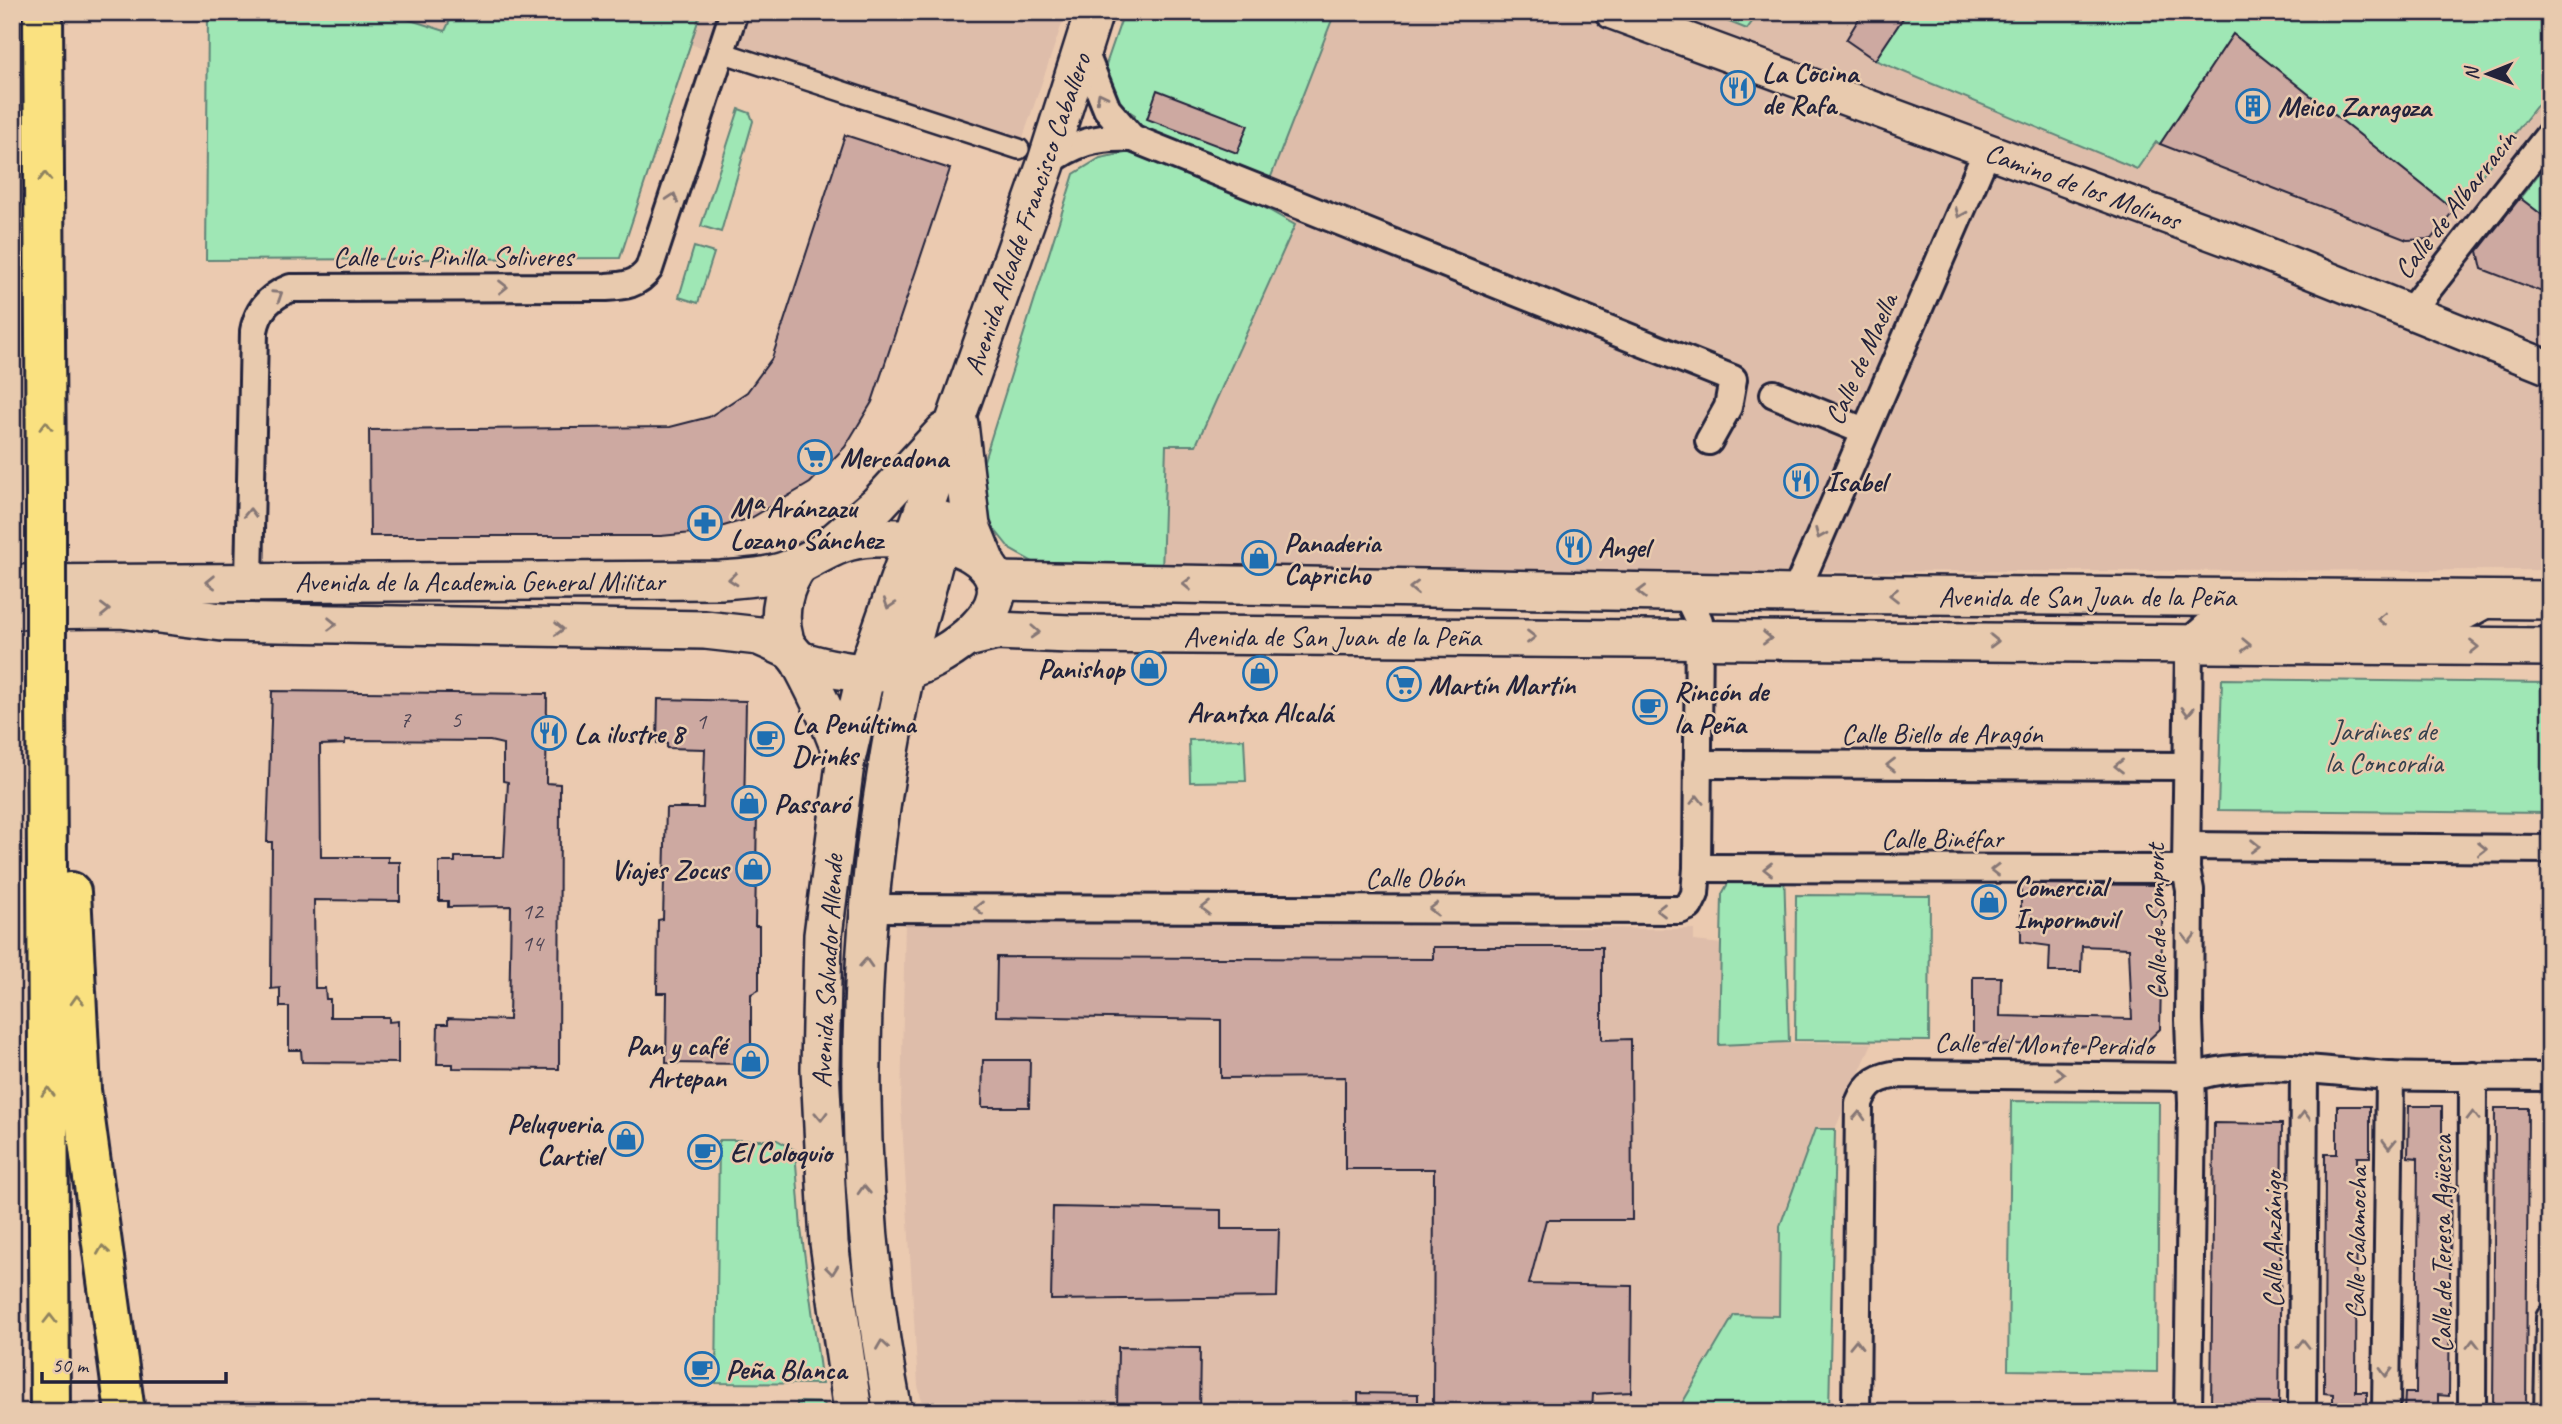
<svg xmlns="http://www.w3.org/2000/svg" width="2562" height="1424" font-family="Caveat,sans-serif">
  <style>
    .built { fill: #debdaa }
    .green { fill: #9fe7b5; stroke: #608478; stroke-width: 2 }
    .building { fill: #cda9a1; stroke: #22223b; stroke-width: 2 }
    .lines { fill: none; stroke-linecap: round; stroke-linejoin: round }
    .pedestrian-casing { stroke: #22223b; stroke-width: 24 }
    .minor-casing { stroke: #22223b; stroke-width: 32 }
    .tertiary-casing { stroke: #22223b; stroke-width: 38 }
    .secondary-casing { stroke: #22223b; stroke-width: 42 }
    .motorway-casing { stroke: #22223b; stroke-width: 44 }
    .pedestrian { stroke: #e8caae; stroke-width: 19 }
    .minor { stroke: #e8caae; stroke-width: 26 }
    .tertiary { stroke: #e8caae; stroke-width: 33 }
    .secondary { stroke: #e8caae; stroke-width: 37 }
    .motorway { stroke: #fae180; stroke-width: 38 }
    .motorway-bridge-casing { stroke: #22223b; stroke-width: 44; stroke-linecap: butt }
    .motorway-bridge { stroke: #fae180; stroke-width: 38 }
    .oneway { stroke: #857674 }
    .oneway2 { stroke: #8e825e }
    .labels { text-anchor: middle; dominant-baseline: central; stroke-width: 5; stroke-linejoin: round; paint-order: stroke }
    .number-label { font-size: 24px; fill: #4d4454 }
    .poi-label { font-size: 28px; font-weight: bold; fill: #22223b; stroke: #e8caae; text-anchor: start }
    .street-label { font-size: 28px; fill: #22223b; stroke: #e8caae }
    .park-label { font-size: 28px; fill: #35404d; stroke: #e8caae }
  </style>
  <rect width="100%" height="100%" fill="#ebcab0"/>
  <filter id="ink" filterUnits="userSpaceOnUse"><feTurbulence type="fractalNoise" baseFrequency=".0143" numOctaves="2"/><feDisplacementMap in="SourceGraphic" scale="14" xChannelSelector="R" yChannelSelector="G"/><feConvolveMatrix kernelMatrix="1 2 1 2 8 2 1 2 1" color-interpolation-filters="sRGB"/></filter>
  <g filter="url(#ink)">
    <g class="built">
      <path d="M385,12H454L445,31Z"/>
      <path d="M604,12H1066L1019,149L690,44Z"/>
      <path d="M1335,12H2550V570L1162,573L1166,445L1196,444L1294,226L1260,205Z"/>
      <path d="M905,922L1694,929V941L1721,944L1719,1044L1740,1042L1872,1043L1835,1129H1815L1780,1226L1779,1316L1734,1315L1677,1412H924L918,1385L901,1106Z"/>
    </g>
    <g class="green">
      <path d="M208,12H385L445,31L454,12H701L620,258L206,260Z"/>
      <path d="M1124,12H1335L1260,205L1295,225L1196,445H1166L1162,573L1040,566L1011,550L991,525L981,470L1074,174L1100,158L1126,153L1135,115L1097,91Z"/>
      <path d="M1704,12H1759L1747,29Z"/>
      <path d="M1907,12H2550V89L2454,210L2233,34L2160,144L2156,142L2137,169L1875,60Z"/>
      <path d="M739,109L750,113L753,121L721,232L701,226Z"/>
      <path d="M2550,160V221L2520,198Z"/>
      <path d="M694,247L714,253L698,303L679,297Z"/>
      <path d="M2222,679L2550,683V813L2218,810Z"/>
      <path d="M1244,739L1246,781L1190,782L1189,740Z"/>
      <path d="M1736,869H1784L1789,1042L1719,1045L1722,894Z"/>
      <path d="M1796,895L1930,896L1929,1041L1795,1040Z"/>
      <path d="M2011,1101L2159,1102L2157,1372L2008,1370Z"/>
      <path d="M1815,1129H1835L1829,1412H1677L1734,1315L1779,1316L1780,1226Z"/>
      <path d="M719,1140H777L795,1150L801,1229L822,1384L716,1383Z"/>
      <path d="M797,1402L824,1403L826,1412H797Z"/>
    </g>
    <g class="building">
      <path d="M1863,12H1907L1875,60L1846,40Z"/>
      <path d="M2233,34L2454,210L2431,239L2407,240L2160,144Z"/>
      <path d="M1157,90L1248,125L1237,153L1147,119Z"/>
      <path d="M845,135L950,169L872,402L845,447L810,483L751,518L703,532L661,536H370L369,430L670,427L709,417L747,392L772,358Z"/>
      <path d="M2520,198L2550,221V295L2482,269L2478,251Z"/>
      <path d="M272,691L547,694L546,783L560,784L559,1069L453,1068V1064H437L438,1024H448V1018L509,1020L511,906L448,907V901H439V862H455V857H504L508,782L503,781V744L490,741L345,740V744L320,745L321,857H388V862H400V901L314,900L315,988H325L326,999H330V1017H389V1022L398,1021V1063L302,1062L301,1050H289V1007H280V988L271,989L272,842H267Z"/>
      <path d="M658,699L746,701L744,812H757L755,926H759V990L751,994V1064L666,1063L667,993H657L658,920L663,919L666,808H703L705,749L667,748V743H657Z"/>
      <path d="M2021,884L2163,885L2160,1029L2141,1047L1973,1043V977H2001L2000,1016L2132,1019L2129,948L2082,946L2081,972H2049L2050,946L2021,942Z"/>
      <path d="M1433,947H1602V1040L1631,1039L1632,1220H1546L1529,1284L1632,1286L1631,1392L1593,1394L1592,1412H1433L1434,1169H1345V1077L1221,1078V1020L996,1016L997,957L1433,959Z"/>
      <path d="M983,1060H1030L1029,1107H982Z"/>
      <path d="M2337,1106H2370V1157H2357L2356,1392H2367V1412H2333V1394L2324,1393L2325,1154H2337Z"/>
      <path d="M2409,1106H2442V1157H2451L2449,1396L2438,1395V1412H2404L2405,1393H2416L2418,1158L2408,1157Z"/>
      <path d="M2495,1108H2528L2526,1412H2493Z"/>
      <path d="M2214,1123L2282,1124L2279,1412H2211Z"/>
      <path d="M1053,1207L1221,1210V1229H1279L1277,1297L1051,1300Z"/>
      <path d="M1118,1347L1200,1348L1199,1412H1117Z"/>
      <path d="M1358,1393L1418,1394V1412H1358Z"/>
    </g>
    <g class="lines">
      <g class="pedestrian-casing">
        <path id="pedestrian" d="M721,52L1019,149"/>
      </g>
      <g class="minor-casing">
        <g id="minor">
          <path d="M1083,49L1107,109L1132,138"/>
          <path d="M1046,164C1073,143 1098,136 1132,138L1733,379L1728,407L1709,441"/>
          <path d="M2409,313L2550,134"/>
          <path d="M1774,394L1864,431"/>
          <path d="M249,581L254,331C258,309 270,296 291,288L606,287C624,286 638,285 649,269L734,12"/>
          <path d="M1795,594L1987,151"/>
          <path d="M1697,764L2187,766"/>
          <path d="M2187,846L2550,849"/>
          <path d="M1697,868L2186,869"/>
          <path d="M870,908L1680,910L1689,906L1695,894L1697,868L1699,621L1689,600L1680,592"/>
          <path d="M1856,1412L1859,1103C1867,1082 1879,1076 1901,1074L2192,1077C2255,1058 2325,1072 2389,1076C2442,1078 2496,1076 2550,1077"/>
          <path d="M2188,1412L2192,1103L2189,1020L2190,890L2186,869L2189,642L2207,626L2235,619H2448L2465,616L2487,604"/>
          <path d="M2302,1412L2304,1069"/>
          <path d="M2386,1412L2390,1076"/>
          <path d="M2472,1412L2473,1076"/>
          <path d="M2548,1412L2550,1318"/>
        </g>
      </g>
      <g class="tertiary-casing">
        <path id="tertiary" d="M1612,12L2246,246L2550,368"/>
      </g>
      <g class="secondary-casing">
        <g id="secondary">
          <path d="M959,424L971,526L986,563"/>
          <path d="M832,544L878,504L944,432"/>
          <path d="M799,565C784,585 777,612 784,637C786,649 796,654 801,664C818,696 834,729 845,764"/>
          <path d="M995,581L1795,594L2550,600"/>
          <path d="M12,584L721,580C747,578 776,577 799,565C825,552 842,539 872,538C906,537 958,537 984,563C1028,605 944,660 909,669C872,678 834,671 799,660"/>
          <path d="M12,610L120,609L222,622L705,630L759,636L788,649"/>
          <path d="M967,638L996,631L1070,634L2550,647"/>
          <path d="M853,1412L829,1243L820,1069L823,935L845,764L866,673L1046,164L1094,12"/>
          <path d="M893,1412C853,1200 852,981 887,769C894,725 903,682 913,639C923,599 936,561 943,521"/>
        </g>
      </g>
      <g class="motorway-casing">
        <g id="motorway">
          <path d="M43,12L46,495"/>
          <path d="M46,689L50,1412"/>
          <path d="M71,892L81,1090L125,1412"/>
        </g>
      </g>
      <use href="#pedestrian" class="pedestrian"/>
      <use href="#minor" class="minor"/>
      <use href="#tertiary" class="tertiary"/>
      <use href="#secondary" class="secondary"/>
      <use href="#motorway" class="motorway"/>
      <g class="motorway-bridge-casing">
        <path id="motorway-bridge" d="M46,495V689"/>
      </g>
      <use href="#motorway-bridge" class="motorway-bridge"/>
    </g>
    <defs><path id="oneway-chevron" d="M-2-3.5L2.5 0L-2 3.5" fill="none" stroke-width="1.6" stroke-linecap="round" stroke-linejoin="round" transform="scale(1.75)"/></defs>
    <g class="oneway">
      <use href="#oneway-chevron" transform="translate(1101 97) rotate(-117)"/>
      <use href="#oneway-chevron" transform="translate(673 198) rotate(-72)"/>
      <use href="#oneway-chevron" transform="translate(1960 213) rotate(114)"/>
      <use href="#oneway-chevron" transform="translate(503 287)"/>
      <use href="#oneway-chevron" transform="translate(278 295) rotate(-33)"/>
      <use href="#oneway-chevron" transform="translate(250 513) rotate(-89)"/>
      <use href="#oneway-chevron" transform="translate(1820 534) rotate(113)"/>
      <use href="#oneway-chevron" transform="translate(733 579) rotate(175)"/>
      <use href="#oneway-chevron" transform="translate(211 582) rotate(179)"/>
      <use href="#oneway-chevron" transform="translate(1187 584) rotate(-179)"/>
      <use href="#oneway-chevron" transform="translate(1414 588) rotate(-179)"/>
      <use href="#oneway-chevron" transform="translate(1642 592) rotate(-179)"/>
      <use href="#oneway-chevron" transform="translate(1894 595) rotate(-180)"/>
      <use href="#oneway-chevron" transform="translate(889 604) rotate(109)"/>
      <use href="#oneway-chevron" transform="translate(105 610) rotate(-1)"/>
      <use href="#oneway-chevron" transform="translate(2382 619) rotate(-180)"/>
      <use href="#oneway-chevron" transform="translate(332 624) rotate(1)"/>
      <use href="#oneway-chevron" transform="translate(559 629) rotate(1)"/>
      <use href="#oneway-chevron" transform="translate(1035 632) rotate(3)"/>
      <use href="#oneway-chevron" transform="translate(1531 637)"/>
      <use href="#oneway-chevron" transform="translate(1767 638) rotate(1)"/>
      <use href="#oneway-chevron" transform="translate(1994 641) rotate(1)"/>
      <use href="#oneway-chevron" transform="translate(2246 645) rotate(2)"/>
      <use href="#oneway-chevron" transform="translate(2474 647)"/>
      <use href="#oneway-chevron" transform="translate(2188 711) rotate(91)"/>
      <use href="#oneway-chevron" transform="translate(1891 765) rotate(-180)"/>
      <use href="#oneway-chevron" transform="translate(2119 766) rotate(-180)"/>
      <use href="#oneway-chevron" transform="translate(1697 800) rotate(-90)"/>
      <use href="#oneway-chevron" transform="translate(2255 846) rotate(1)"/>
      <use href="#oneway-chevron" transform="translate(2482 849) rotate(1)"/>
      <use href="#oneway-chevron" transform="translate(1768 869) rotate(-180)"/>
      <use href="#oneway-chevron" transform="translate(1995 870) rotate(180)"/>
      <use href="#oneway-chevron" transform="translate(979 908) rotate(-180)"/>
      <use href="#oneway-chevron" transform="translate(1206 908) rotate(-180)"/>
      <use href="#oneway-chevron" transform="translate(1434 909) rotate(-180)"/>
      <use href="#oneway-chevron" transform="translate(1661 910) rotate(-180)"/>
      <use href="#oneway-chevron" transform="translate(2189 938) rotate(90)"/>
      <use href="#oneway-chevron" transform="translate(866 963) rotate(-87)"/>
      <use href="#oneway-chevron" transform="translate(2060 1074)"/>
      <use href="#oneway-chevron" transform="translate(821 1116) rotate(88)"/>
      <use href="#oneway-chevron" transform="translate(1859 1116) rotate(-87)"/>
      <use href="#oneway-chevron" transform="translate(2304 1116) rotate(-90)"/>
      <use href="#oneway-chevron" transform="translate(2473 1116) rotate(-90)"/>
      <use href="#oneway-chevron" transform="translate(2389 1144) rotate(91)"/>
      <use href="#oneway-chevron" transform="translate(864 1190) rotate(-93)"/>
      <use href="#oneway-chevron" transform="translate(832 1270) rotate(84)"/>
      <use href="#oneway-chevron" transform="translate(1856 1344) rotate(-89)"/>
      <use href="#oneway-chevron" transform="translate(2303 1344) rotate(-90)"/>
      <use href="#oneway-chevron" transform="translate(2473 1344) rotate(-90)"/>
      <use href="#oneway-chevron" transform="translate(882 1345) rotate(-98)"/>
      <use href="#oneway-chevron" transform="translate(2386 1372) rotate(91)"/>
    </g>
    <g class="oneway2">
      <use href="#oneway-chevron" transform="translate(45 177) rotate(-91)"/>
      <use href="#oneway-chevron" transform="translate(46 426) rotate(-90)"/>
      <use href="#oneway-chevron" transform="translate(77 1000) rotate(-93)"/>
      <use href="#oneway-chevron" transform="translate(48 1092) rotate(-90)"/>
      <use href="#oneway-chevron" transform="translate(103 1250) rotate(-98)"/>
      <use href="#oneway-chevron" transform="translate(50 1319) rotate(-90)"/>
    </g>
  </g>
  <defs>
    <g id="restaurant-ring" transform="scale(1.75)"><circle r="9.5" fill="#e8caae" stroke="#1f6fb2" stroke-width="1.5"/><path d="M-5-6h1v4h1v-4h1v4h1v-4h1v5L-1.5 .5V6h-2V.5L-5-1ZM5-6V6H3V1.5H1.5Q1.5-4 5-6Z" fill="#1f6fb2"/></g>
    <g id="building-ring" transform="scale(1.75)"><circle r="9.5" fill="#e8caae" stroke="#1f6fb2" stroke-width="1.5"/><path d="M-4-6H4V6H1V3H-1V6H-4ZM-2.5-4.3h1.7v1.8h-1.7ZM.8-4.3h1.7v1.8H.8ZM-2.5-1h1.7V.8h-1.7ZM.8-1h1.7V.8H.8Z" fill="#1f6fb2"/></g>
    <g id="supermarket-ring" transform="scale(1.75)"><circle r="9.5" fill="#e8caae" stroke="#1f6fb2" stroke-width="1.5"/><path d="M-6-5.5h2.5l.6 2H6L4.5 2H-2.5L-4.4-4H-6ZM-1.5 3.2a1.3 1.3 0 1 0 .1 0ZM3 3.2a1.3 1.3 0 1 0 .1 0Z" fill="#1f6fb2"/></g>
    <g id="pharmacy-ring" transform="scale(1.75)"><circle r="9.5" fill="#e8caae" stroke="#1f6fb2" stroke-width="1.5"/><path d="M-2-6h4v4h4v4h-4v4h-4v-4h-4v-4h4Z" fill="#1f6fb2"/></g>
    <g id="shop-ring" transform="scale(1.75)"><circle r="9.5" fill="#e8caae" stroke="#1f6fb2" stroke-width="1.5"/><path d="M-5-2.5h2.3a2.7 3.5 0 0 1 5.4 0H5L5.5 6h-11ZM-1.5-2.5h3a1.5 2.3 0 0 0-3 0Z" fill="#1f6fb2"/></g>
    <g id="cafe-ring" transform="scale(1.75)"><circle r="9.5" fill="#e8caae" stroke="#1f6fb2" stroke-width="1.5"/><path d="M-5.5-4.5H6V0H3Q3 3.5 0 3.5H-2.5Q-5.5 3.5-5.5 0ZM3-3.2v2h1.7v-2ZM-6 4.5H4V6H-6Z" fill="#1f6fb2"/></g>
  </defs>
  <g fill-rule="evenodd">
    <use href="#restaurant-ring" x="1738" y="88"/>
    <use href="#building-ring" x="2253" y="106"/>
    <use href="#supermarket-ring" x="815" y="457"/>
    <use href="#restaurant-ring" x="1801" y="481"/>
    <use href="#pharmacy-ring" x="705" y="523"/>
    <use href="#restaurant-ring" x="1574" y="547"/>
    <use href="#shop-ring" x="1259" y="558"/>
    <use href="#shop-ring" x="1149" y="668"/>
    <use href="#shop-ring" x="1260" y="673"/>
    <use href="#supermarket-ring" x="1404" y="684"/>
    <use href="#cafe-ring" x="1650" y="707"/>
    <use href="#restaurant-ring" x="549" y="733"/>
    <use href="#cafe-ring" x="767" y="739"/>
    <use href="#shop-ring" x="749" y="803"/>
    <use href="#shop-ring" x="753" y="869"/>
    <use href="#shop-ring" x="1989" y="902"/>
    <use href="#shop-ring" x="751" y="1061"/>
    <use href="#shop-ring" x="626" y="1139"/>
    <use href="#cafe-ring" x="705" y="1152"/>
    <use href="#cafe-ring" x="702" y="1369"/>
  </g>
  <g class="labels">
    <g class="number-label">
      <text x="405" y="719">7</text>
      <text x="456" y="719">5</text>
      <text x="701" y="721">1</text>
      <text x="532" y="911">12</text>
      <text x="532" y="943">14</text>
    </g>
    <g class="poi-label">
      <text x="1762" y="72">La Cocina<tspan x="1762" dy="32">de Rafa</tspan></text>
      <text x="2278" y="106">Meico Zaragoza</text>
      <text x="840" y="457">Mercadona</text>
      <text x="1826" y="481">Isabel</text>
      <text x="730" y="507">Mª Aránzazu<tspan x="730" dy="32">Lozano Sánchez</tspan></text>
      <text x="1284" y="542">Panaderia<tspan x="1284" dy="32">Capricho</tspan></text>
      <text x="1598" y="547">Angel</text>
      <text x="1124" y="668" text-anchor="end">Panishop</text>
      <text x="1428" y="684">Martín Martín</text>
      <text x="1674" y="691">Rincón de<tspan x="1674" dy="32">la Peña</tspan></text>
      <text x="1260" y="712" text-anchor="middle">Arantxa Alcalá</text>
      <text x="792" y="723">La Penúltima<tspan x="792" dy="32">Drinks</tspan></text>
      <text x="574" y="733">La ilustre 8</text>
      <text x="774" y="803">Passaró</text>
      <text x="728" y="869" text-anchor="end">Viajes Zocus</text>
      <text x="2014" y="886">Comercial<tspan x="2014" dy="32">Impormovil</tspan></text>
      <text x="726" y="1045" text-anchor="end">Pan y café<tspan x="726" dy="32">Artepan</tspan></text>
      <text x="602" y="1123" text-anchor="end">Peluqueria<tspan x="602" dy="32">Cartiel</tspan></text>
      <text x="730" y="1152">El Coloquio</text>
      <text x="726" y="1369">Peña Blanca</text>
    </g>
    <g class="street-label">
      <text transform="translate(2083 186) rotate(20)">Camino de los Molinos</text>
      <text transform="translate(2455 204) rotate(-52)">Calle de Albarracín</text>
      <text transform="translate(1027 214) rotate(-71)">Avenida Alcalde Francisco Caballero</text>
      <text x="453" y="256">Calle Luis Pinilla Soliveres</text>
      <text transform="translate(1861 359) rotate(-66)">Calle de Maella</text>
      <text x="480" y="581">Avenida de la Academia General Militar</text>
      <text x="2087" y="596">Avenida de San Juan de la Peña</text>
      <text x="1332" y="636">Avenida de San Juan de la Peña</text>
      <text x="1942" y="733">Calle Biello de Aragón</text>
      <text x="1942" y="838">Calle Binéfar</text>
      <text x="1415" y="877">Calle Obón</text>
      <text transform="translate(2156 922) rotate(-91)">Calle de Somport</text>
      <text transform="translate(827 971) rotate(-87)">Avenida Salvador Allende</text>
      <text transform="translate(2044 1044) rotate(1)">Calle del Monte Perdido</text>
      <text transform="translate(2272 1240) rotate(-90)">Calle Anzánigo</text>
      <text transform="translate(2356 1243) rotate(-89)">Calle Calamocha</text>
      <text transform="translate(2441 1244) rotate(-90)">Calle de Teresa Agüesca</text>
    </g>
    <g class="park-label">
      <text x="2384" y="730">Jardines de<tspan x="2384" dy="32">la Concordia</tspan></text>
    </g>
  </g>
  <rect width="2562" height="1424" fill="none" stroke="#e8caae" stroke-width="42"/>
  <rect x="21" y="21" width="2520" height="1382" fill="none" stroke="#22223b" stroke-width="2.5" filter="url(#ink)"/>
  <g transform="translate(2488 74) rotate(269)" stroke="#e8caae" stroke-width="5" paint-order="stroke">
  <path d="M0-5L12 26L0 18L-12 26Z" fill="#22223b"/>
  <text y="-10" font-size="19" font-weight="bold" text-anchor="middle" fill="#22223b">N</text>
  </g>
  <path d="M42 1372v10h184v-10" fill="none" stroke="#22223b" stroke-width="3.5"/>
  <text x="52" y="1372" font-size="21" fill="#22223b" stroke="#e8caae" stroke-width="5" paint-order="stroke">50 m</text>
</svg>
